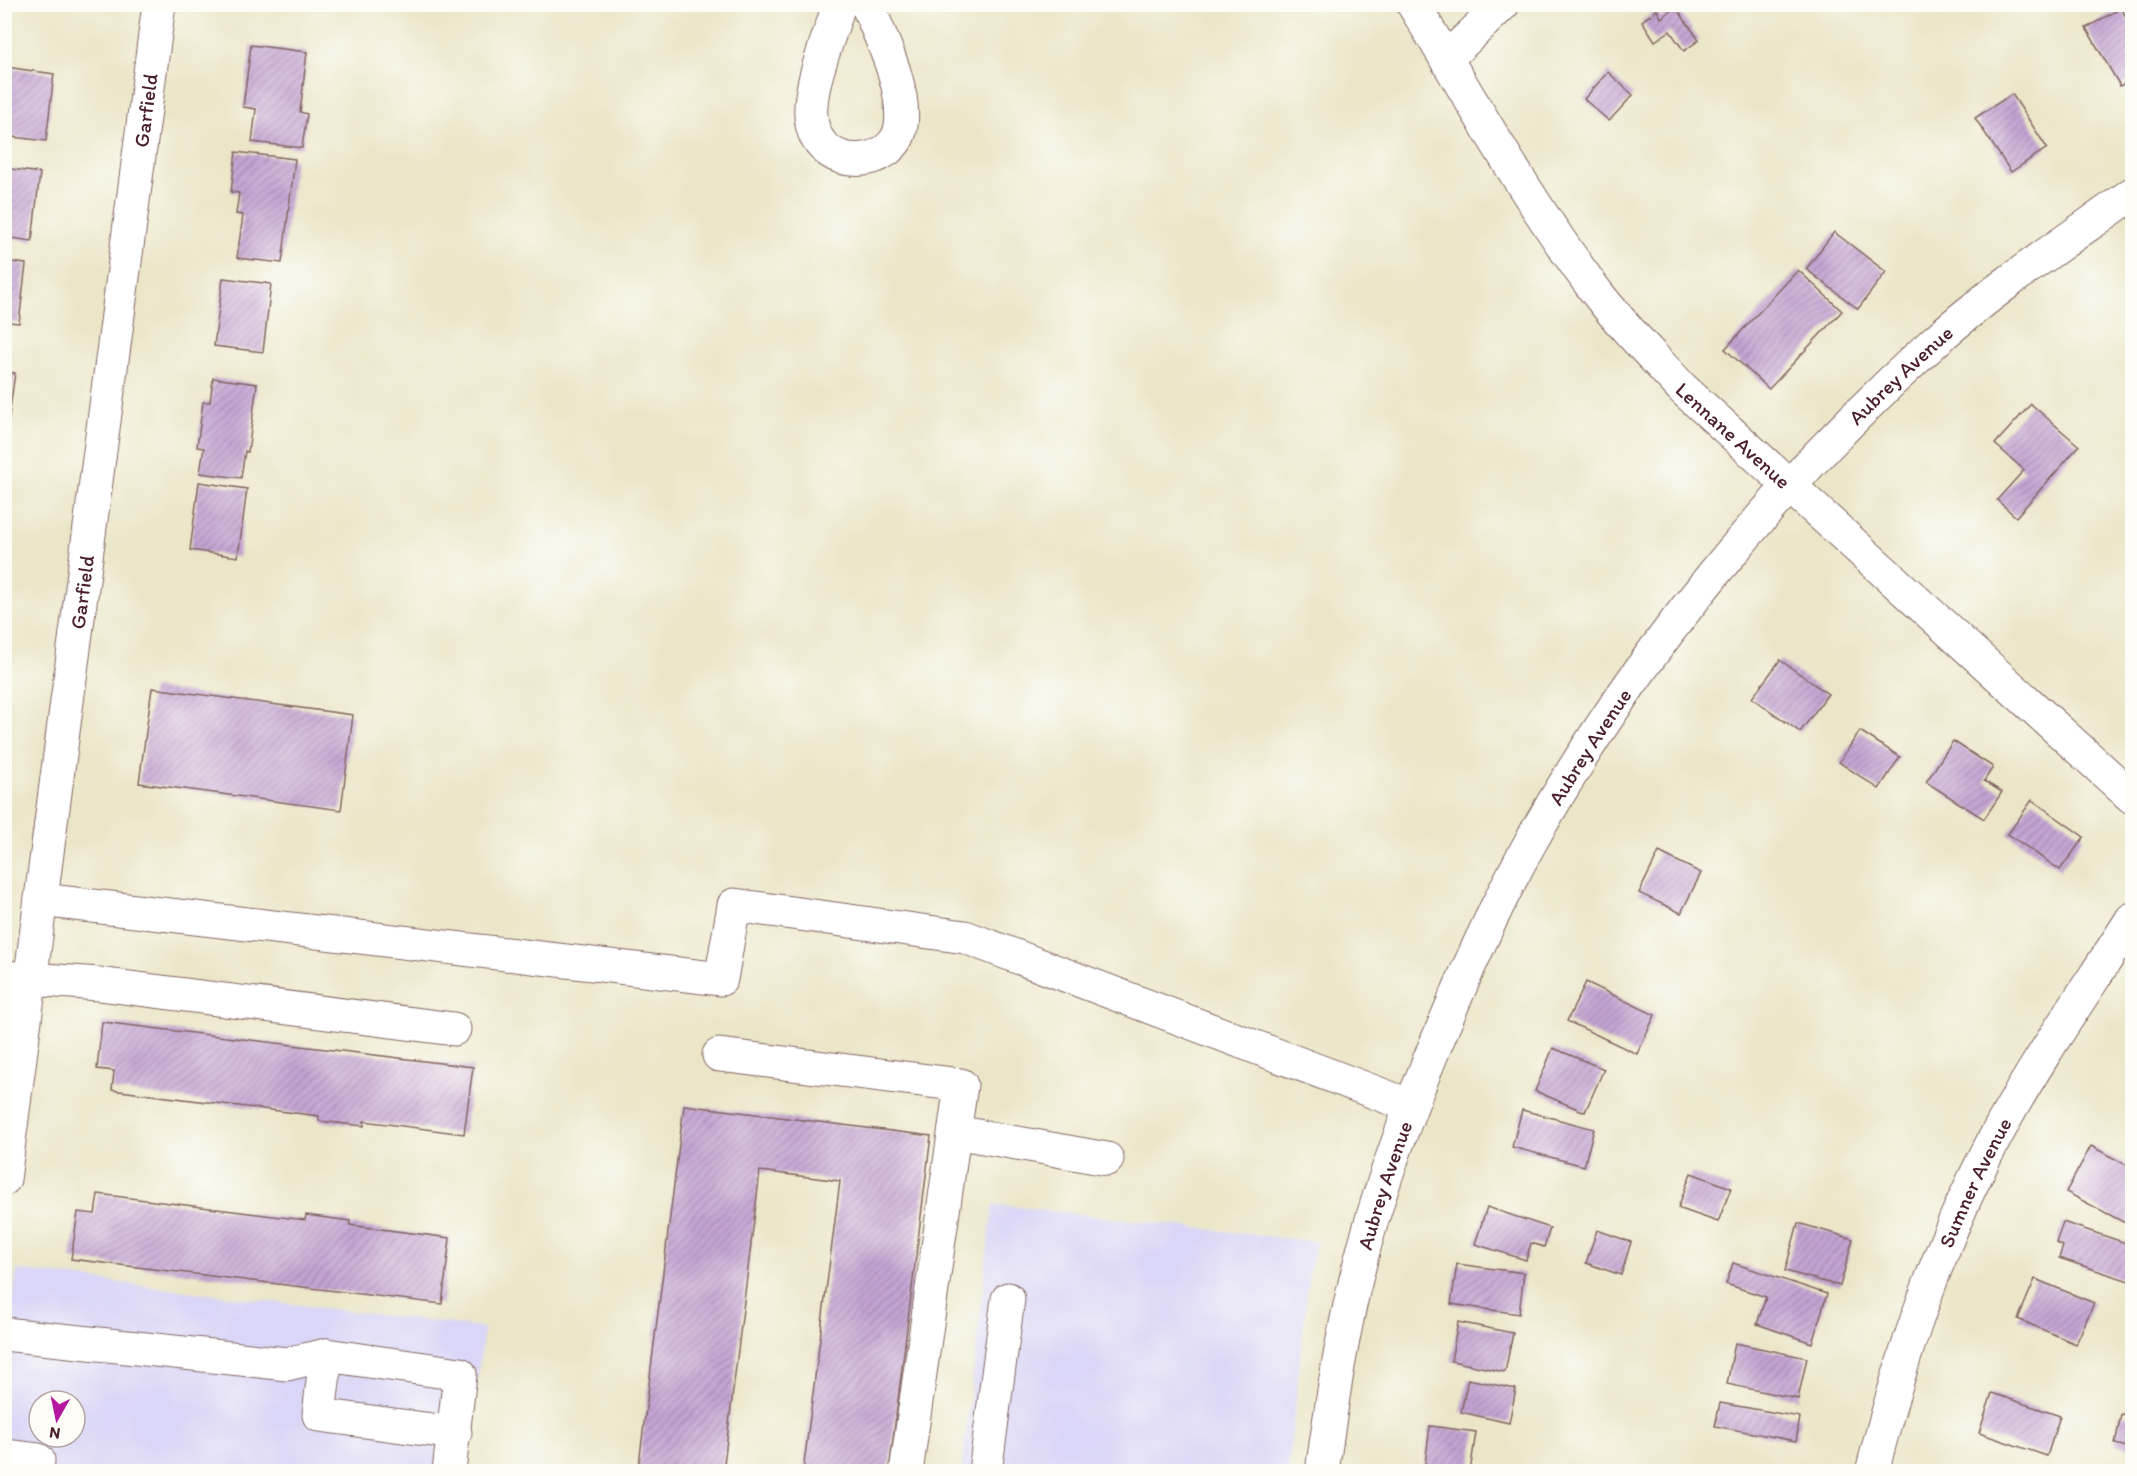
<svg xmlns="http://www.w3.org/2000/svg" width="2137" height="1476" font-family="Itim,sans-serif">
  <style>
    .built { fill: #dad6f7; fill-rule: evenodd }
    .building { fill: url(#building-hatch) }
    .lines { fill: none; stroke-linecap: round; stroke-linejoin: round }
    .minor-casing { stroke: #826562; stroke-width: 35 }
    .minor { stroke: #fff; stroke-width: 33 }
    .labels { text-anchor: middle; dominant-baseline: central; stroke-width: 5; stroke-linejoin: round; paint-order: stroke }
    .street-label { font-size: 21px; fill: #4a1f2b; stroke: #fdfcf7 }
  </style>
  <defs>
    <pattern id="building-hatch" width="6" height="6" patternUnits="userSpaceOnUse" patternTransform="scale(1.5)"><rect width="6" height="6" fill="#c5a4d3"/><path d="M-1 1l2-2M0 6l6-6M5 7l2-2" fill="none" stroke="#a285ab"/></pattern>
  </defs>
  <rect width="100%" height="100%" fill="#fdfcf7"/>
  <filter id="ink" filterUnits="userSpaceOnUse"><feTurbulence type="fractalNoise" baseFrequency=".0167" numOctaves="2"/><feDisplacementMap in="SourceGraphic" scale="12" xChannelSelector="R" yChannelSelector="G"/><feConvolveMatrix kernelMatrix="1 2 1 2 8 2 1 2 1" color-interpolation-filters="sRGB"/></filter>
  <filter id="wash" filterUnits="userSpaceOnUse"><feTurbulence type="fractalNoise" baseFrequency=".008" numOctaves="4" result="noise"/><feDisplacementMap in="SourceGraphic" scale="24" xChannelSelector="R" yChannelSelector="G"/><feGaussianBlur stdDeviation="1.35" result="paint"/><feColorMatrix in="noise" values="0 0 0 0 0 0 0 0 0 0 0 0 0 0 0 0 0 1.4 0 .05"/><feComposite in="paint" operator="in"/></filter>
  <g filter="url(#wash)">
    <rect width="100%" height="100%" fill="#ebe6c8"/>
    <g class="built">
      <path d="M993,1204L1317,1242L1309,1274L1288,1471L961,1472Z"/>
      <path d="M17,1270L484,1328L465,1471L5,1472V1357ZM39,1401H75V1437H39Z"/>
    </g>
    <g id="blocks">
      <g class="building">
        <path d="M1676,7L1699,40L1684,51L1670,31L1655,41L1642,21L1657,10L1661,18Z"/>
        <path d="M2121,8L2132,27V79L2120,86L2086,28Z"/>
        <path d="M251,45L307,52L300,112L307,114L302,148L252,142L256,109L243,107Z"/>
        <path d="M6,67L54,74L46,141L4,136Z"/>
        <path d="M1608,72L1633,95L1609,121L1584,99Z"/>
        <path d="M2012,94L2047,148L2011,172L1975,118Z"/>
        <path d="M236,152L295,159L282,263L237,258L243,215L236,214L239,193L231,192Z"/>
        <path d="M4,168L40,173L32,241L4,237Z"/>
        <path d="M1834,232L1886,272L1858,309L1806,269Z"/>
        <path d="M4,261L26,264L19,323L9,322L7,340H4Z"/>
        <path d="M1798,270L1842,311L1769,389L1725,349Z"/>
        <path d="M223,278L271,284L263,352L214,346Z"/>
        <path d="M4,372L15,373L6,438H4Z"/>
        <path d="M213,378L257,384L248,452L245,451L241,478L200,473L204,448L197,447L203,402H210Z"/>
        <path d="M2031,404L2079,446L2016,517L1997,500L2024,470L1995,444Z"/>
        <path d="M199,482L247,489L238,557L190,550Z"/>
        <path d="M1780,660L1828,694L1800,732L1752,698Z"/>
        <path d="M152,688L353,715L341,810L139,783Z"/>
        <path d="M1860,731L1900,757L1879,789L1839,762Z"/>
        <path d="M1953,741L1993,767L1984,781L2002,792L1984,819L1926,782Z"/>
        <path d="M2032,800L2084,837L2060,870L2008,834Z"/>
        <path d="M1659,852L1701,873L1681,913L1639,893Z"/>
        <path d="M1586,982L1655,1015L1637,1054L1567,1021Z"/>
        <path d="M102,1022L473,1067L464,1134L364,1121V1126L319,1121V1116L112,1090L114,1071L97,1069Z"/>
        <path d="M1553,1048L1604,1069L1585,1112L1535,1091Z"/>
        <path d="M684,1105L931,1136L889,1472H803L840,1181L760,1171L723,1472H638Z"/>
        <path d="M1522,1110L1594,1129L1584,1166L1512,1147Z"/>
        <path d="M2091,1146L2132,1168V1214L2127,1224L2066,1192Z"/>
        <path d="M1691,1173L1731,1188L1718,1222L1678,1208Z"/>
        <path d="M98,1194L305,1220L306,1215L350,1221V1225L450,1238L442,1304L71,1259L78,1212L95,1214Z"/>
        <path d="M1487,1207L1550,1228L1544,1247L1531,1243L1526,1260L1475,1244Z"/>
        <path d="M2063,1222L2132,1245V1282L2059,1258L2063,1246L2056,1243Z"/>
        <path d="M1798,1223L1853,1239L1840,1286L1785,1271Z"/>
        <path d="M1597,1230L1631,1242L1621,1275L1586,1263Z"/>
        <path d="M1733,1263L1827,1294L1812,1343L1757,1324L1766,1297L1726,1284Z"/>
        <path d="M1457,1264L1524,1273L1519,1314L1451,1304Z"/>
        <path d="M2035,1279L2094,1303L2076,1344L2018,1319Z"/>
        <path d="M1458,1322L1513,1333L1505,1372L1451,1361Z"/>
        <path d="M1735,1343L1807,1358L1798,1399L1727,1384Z"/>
        <path d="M1468,1379L1516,1389L1509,1423L1461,1412Z"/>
        <path d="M1992,1393L2060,1416L2047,1456L1979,1433Z"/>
        <path d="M1720,1403L1800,1417L1796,1441L1715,1426Z"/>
        <path d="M2121,1414L2132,1416V1448L2115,1444Z"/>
        <path d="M1430,1426L1476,1432L1470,1472H1424Z"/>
      </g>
    </g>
  </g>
  <g filter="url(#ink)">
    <use href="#blocks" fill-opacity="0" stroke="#826562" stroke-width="1.5"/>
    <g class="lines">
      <g class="minor-casing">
        <g id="minor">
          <path d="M839,4C830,38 805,90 812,124C822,174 895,168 901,126C906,87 882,41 867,4"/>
          <path id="s1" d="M1413,4C1471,99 1525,196 1591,285C1618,322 1651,354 1682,388L2132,797"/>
          <path d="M1446,59L1503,4"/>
          <path d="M41,900L721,979L734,905L965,937L1411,1106"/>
          <path d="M4,977L99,984L454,1029"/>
          <path d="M719,1055L961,1085L906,1472"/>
          <path d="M955,1132L1107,1159"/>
          <path id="s2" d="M4,1179L159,4"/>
          <path d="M4,1334L287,1364L326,1355L460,1374L449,1472"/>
          <path d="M326,1355L319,1415L455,1433"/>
          <path d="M4,1456L38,1460L37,1472"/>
          <path d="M985,1472L1008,1299"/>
          <path id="s3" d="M1322,1472C1332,1401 1342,1332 1360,1263C1377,1195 1402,1128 1428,1063C1461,983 1495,904 1538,829C1641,649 1778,483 1932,344C1994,288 2065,242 2132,194"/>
          <path id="s4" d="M1872,1472C1903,1350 1942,1233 2003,1123C2041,1054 2090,985 2132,919"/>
        </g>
      </g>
      <use href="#minor" class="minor"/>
    </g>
  </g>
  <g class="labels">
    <g class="street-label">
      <text stroke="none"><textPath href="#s2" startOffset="1078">Garfield</textPath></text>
      <text stroke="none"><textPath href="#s3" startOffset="1266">Aubrey Avenue</textPath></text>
      <text stroke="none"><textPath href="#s1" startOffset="540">Lennane Avenue</textPath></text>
      <text stroke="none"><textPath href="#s2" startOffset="592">Garfield</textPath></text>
      <text stroke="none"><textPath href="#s3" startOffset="780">Aubrey Avenue</textPath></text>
      <text stroke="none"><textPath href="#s4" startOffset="308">Sumner Avenue</textPath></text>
      <text stroke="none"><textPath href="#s3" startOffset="294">Aubrey Avenue</textPath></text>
    </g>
  </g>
  <rect width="2137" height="1476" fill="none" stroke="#fdfcf7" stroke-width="24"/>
  <g transform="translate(57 1419) rotate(189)"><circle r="28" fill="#fdfcf7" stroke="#b5a4a5" stroke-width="1.5"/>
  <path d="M0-4.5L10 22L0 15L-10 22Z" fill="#b5179e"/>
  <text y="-9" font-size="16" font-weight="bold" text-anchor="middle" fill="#4a1f2b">N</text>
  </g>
</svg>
